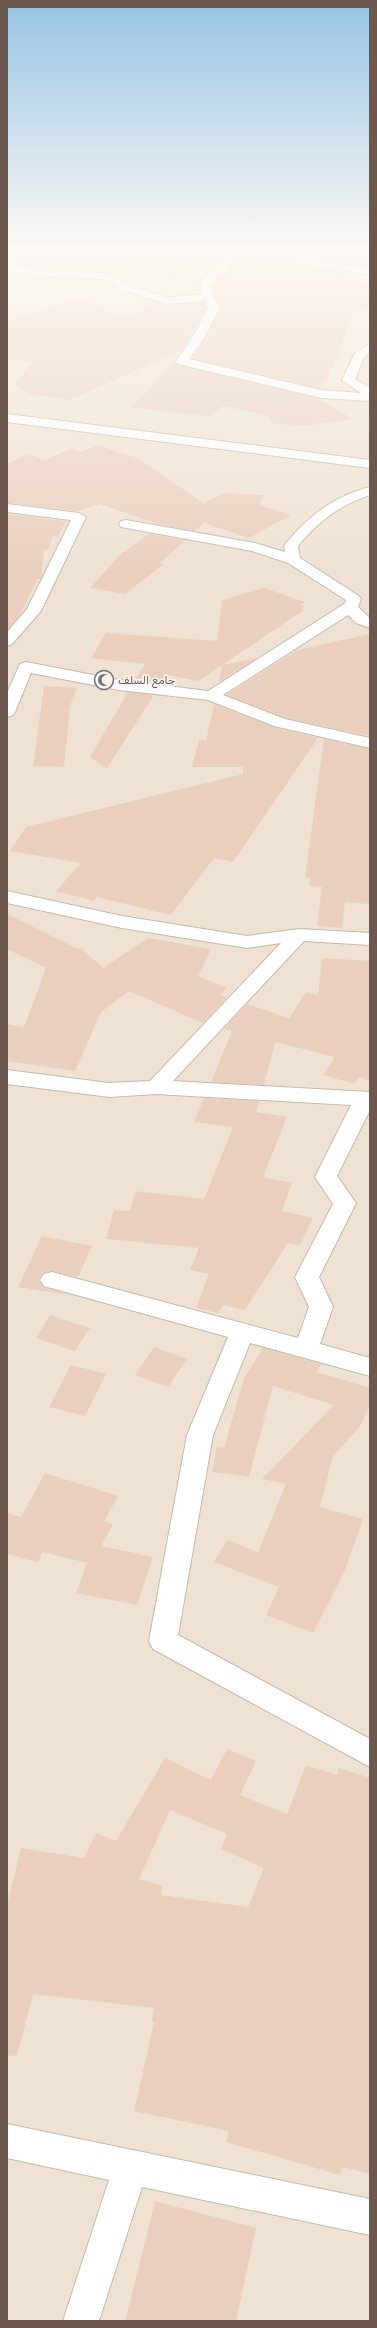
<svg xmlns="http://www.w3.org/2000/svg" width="377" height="2328" font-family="Rubik,Cairo,sans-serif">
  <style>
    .residential { fill: #efe2d3 }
    .building { fill: #eacfbf; fill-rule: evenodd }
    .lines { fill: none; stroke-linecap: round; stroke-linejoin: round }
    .minor-casing { stroke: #c8b8ac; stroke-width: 2 }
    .minor { fill: #fff; fill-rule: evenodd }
    .labels { text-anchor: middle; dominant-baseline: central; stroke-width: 3.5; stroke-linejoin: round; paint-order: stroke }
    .far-worship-label { font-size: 11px; fill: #5b616d; stroke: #fcf4e9; text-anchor: start }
  </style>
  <rect width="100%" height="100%" fill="#f9f0e4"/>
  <rect class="residential" x="7" y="247" width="363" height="2074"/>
  <g class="building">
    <path d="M127,254L218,260L217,267L199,282V285L125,266Z"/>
    <path d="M232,261L311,266L344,272L339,275L370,284V307H356L329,375L319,388L192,358L204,341L221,309L212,285L229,271Z"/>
    <path d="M81,298L123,318L159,303L166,306L204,303L206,308L182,350L70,400L33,395L14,386L33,361H7V322Z"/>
    <path d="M175,361L178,365L318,399L353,419L303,426L270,423L273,419H268L269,416L223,406L210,417L131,407Z"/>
    <path d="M97,445L138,458L203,503L224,493L263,495L260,505L291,515L249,538L204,523L195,531L158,524L100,504L78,511L7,503V464L28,454L45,460L71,448L82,452Z"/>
    <path d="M7,514L66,521L58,537L53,536L48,550L44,549L41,577L40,579H37L20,615L7,630Z"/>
    <path d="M149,534L185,540L160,563L164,564L125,594L90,588L120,555Z"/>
    <path d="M264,588L305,602L300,605L304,606L301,608L304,610L198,681L168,675L162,684L135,680L145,664L91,658L106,633L217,641L222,600Z"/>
    <path d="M370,634V736L285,718L226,695L297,650Z"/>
    <path d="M257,658L219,682L222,665Z"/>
    <path d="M44,686L77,688L68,711H70L64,767L33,766Z"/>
    <path d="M128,692L154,695L107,768L90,757Z"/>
    <path d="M214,704L273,727L318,738L233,862L214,858L171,915L97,897L94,901L56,891L81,863L10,851L26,827L243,774V767H192L199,740L206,741Z"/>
    <path d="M324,739L370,749V904L345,902L342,928L317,926L322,887L309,886L310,878L305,877Z"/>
    <path d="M7,914L78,949L81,948L103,968L148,938L211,949L198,976L227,988L220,995L227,997L203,1023L129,991L101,1012L75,1071L7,1061V1024L24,1027L46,968L7,949Z"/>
    <path d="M322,958L370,961V1081L359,1077L355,1084L323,1075L335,1057L275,1042L264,1085L211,1082L232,1031L224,1029L247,1004L289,1018L306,992L318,995Z"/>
    <path d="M204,1098L259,1101L256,1112L287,1117L263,1177L292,1183L282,1211L313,1218L300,1245L288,1243L245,1310L222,1305L219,1313L196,1308L209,1274L190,1270L199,1248L106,1239L114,1210L130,1211L135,1191L204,1199L233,1127L194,1122Z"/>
    <path d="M42,1236L92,1246L78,1277L52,1271L44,1273L39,1279L44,1287L69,1295L18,1287Z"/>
    <path d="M50,1315L90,1328L75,1351L36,1338Z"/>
    <path d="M154,1347L187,1359L168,1387L135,1375Z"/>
    <path d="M263,1348L321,1364L317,1372L370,1388V1405L359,1428L333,1456L320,1507L363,1519L345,1570L313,1633L266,1615L279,1587L214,1562L227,1540L258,1552L286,1484L262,1479L334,1405L273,1386L249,1477L212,1472L217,1447L224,1448L244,1378Z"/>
    <path d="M71,1365L106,1374L85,1416L49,1407Z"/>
    <path d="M45,1473L118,1496L104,1521L113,1524L101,1546L153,1557L137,1605L76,1593L87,1563L42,1552L38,1562L7,1554V1513L21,1517Z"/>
    <path d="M227,1749L256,1761L240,1795L287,1814L306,1765L337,1775L339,1768L370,1778V2174L342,2167L340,2175L226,2142L229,2131L134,2111L154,2022L152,2021L154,2008L33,1994L17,2056L7,2055V1905L21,1848L84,1858L96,1833L116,1841L165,1758L211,1780ZM170,1810L227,1834L221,1849L264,1868L248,1907L161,1895L163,1886L139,1879Z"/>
    <path d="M155,2201L256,2228L236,2321H125Z"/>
  </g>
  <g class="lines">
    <g class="minor-casing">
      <g id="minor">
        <path d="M15,247H25L11,263L7,264V255Z"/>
        <path d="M223,247H233L228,270L210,284V289L220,308L203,340L189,359L321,390L361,393L342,380L355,353L370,344V352L364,357L355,379L370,388V401L321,398L178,364L176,361L191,340L208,308L205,301L166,304L123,290L104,279L52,277L7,271V265L52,271L106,273L131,286L167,298L202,294L200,283L212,271L218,268Z"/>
        <path d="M249,247H265L327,263L370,268V274L327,269L250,249Z"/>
        <path d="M7,414L370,460V468L7,422Z"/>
        <path d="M370,487V495C339,505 318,522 298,546L300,558L359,596L361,599L358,607L370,618V628L356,623L348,615L223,695L285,719L370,738V748L274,726L208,700L119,690L31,673L15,712L13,715L7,717V693L20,664L26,662L119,680L208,691L344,604L346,600L288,563L252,551L121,527L119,524L121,521L126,520L255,543L285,552L284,546L286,543C310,515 334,496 370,487Z"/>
        <path d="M7,504L79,513L86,517L41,611L12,644L7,646V632L27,609L71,520L7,512Z"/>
        <path d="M7,891L122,916L247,936L299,929L370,933V945L304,941L173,1081L370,1092V1110L337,1176L356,1203L319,1277L333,1307L320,1344L370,1358V1376L250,1343L213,1435L178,1635L370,1739V1767L153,1649L149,1641L187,1435L228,1337L44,1286L40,1280L44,1274L52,1272L298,1338L309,1307L295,1277L333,1204L315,1177L351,1105L156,1094L109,1097L7,1084V1070L109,1083L150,1081L281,943L247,948L122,928L7,903Z"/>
        <path d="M7,2124L370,2199V2235L142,2187L99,2321H63L109,2180L7,2158Z"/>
      </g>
    </g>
    <use href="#minor" class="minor"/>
  </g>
  <linearGradient id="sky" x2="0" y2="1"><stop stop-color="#96c4e4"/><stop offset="0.43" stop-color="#fcf8f3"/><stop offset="1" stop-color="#fcf8f3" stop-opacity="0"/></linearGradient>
  <rect width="377" height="573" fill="url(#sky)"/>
  <defs>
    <g id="mosque-ring" transform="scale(1)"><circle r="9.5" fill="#fcf4e9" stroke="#6b7280" stroke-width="1.5"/><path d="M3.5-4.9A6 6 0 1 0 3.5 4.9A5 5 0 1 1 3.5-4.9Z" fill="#6b7280"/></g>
  </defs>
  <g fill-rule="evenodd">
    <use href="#mosque-ring" x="104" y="680"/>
  </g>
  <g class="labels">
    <g class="far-worship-label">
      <text x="118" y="680">جامع السلف</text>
    </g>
  </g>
  <rect width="377" height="2328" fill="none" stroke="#6d584d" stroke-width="16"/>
</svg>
